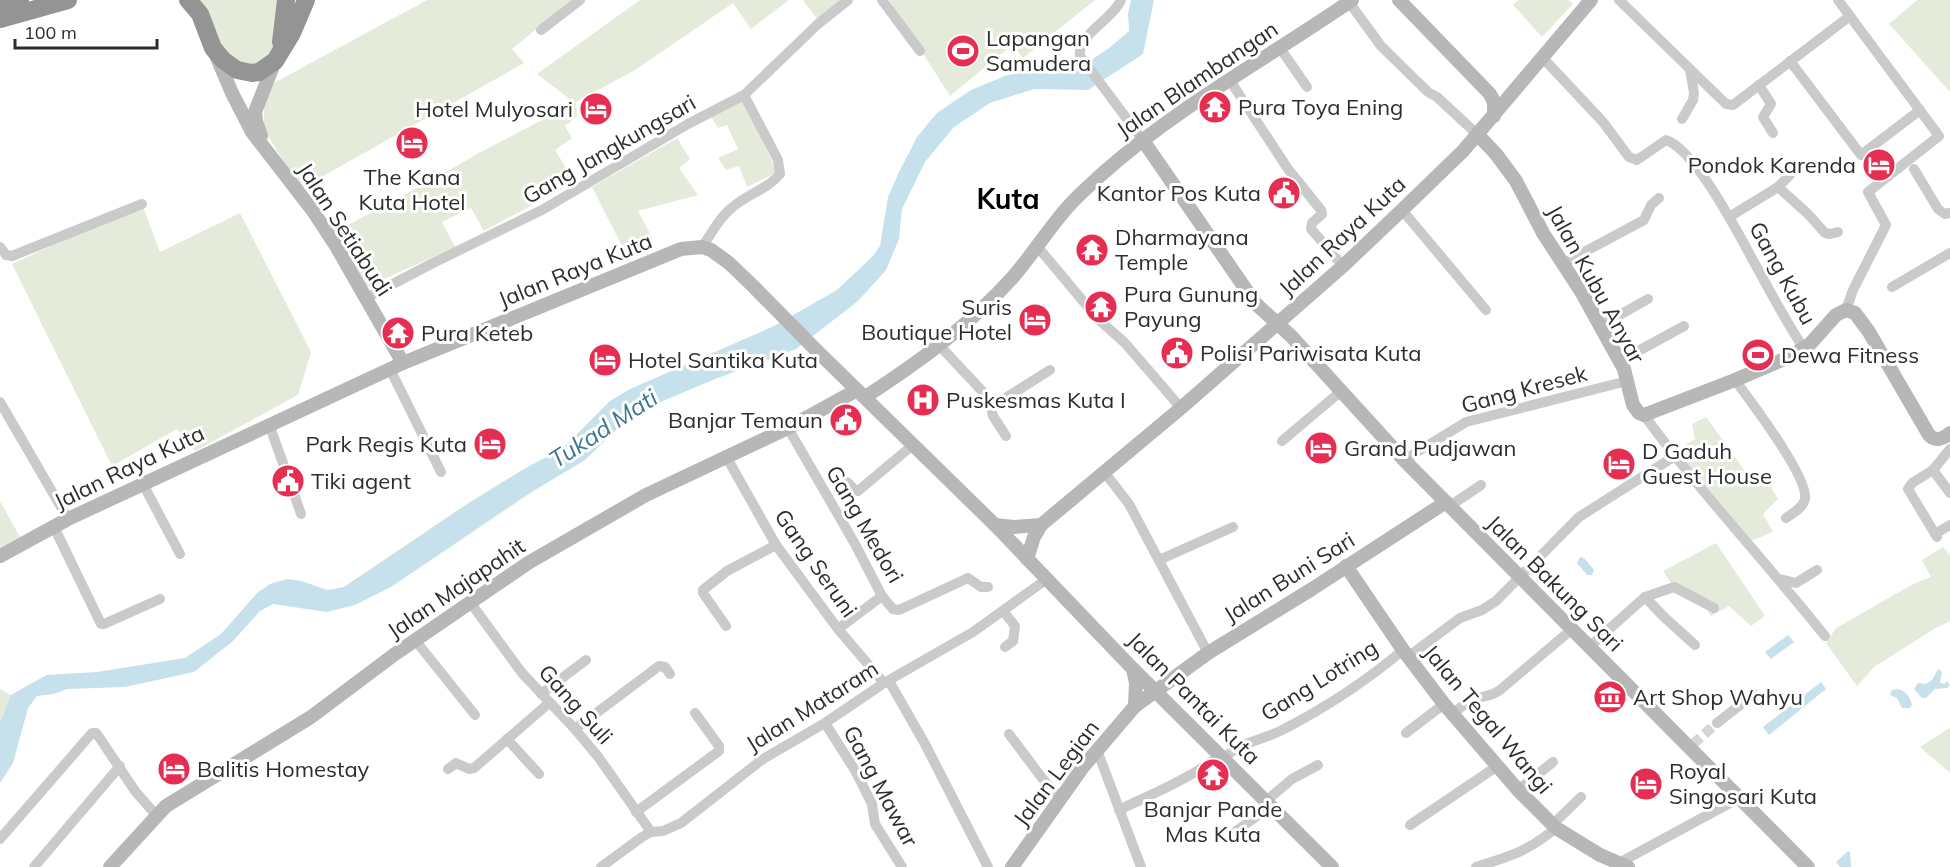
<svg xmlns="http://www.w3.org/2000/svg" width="1950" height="867" font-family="Mulish,sans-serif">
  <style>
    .green { fill: #e5ebda }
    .water { fill: #c6e1eb }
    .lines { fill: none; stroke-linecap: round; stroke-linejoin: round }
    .street-tunnel { stroke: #d5d5d5; stroke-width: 10; stroke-dasharray: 10 5; stroke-linecap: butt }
    .street { stroke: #cacaca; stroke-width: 10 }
    .secondary { stroke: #b7b7b7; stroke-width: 14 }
    .highway { stroke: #949494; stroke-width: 18 }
    .labels { text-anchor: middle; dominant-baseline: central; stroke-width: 6; stroke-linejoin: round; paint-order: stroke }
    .poi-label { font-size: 22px; fill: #2d2d2d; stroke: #fff; text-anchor: start }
    .street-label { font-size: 22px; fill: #2d2d2d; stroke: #fff }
    .water-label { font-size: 24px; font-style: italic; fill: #3b788e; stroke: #fff }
    .district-label { font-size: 28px; font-weight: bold; fill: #000; stroke: #fff }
  </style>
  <rect width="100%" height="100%" fill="#fff"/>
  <g class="green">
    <path d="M197,0H282L280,35L265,65L245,67L225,57Z"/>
    <path d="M427,0H572L512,49L524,63L300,189L264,129V106L274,83Z"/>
    <path d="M640,0H789L751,29L733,3L635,70L576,102L577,117L565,126L572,138L555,150L575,182L484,231L471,208L442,222L455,247L364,288L333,233L436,178L477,154L575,103L537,74Z"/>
    <path d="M803,0H843L817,19Z"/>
    <path d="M889,0H1095L1023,58L1012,45L950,96Z"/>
    <path d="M1518,0H1569L1573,4L1542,37L1513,5Z"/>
    <path d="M1917,0H1950V92L1889,24Z"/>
    <path d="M742,98L777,172L747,187L739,166L726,170L718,158L738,149L727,125L718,128L710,115Z"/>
    <path d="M677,138L690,159L679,168L698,195L638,211L653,239L625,252L592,187Z"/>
    <path d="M142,204L160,252L240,213L311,352L298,395L195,451L177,429L112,466L12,264Z"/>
    <path d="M1706,417L1745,471L1762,472L1778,499L1763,514L1773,532L1751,541L1676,451L1695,439L1692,424Z"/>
    <path d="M0,501L20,537L0,547Z"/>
    <path d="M1716,543L1765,616L1751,626L1729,606L1711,616L1699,597L1679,595L1663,571Z"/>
    <path d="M1943,547L1950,555V621L1934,629L1874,667L1857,686L1826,643L1836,628L1915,583L1931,577L1922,560Z"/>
    <path d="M0,689L11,695L0,722Z"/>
    <path d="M1950,728V773L1920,747Z"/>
  </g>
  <g class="water">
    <path d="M1131,0H1154L1143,54L1088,90L1034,89L990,103L954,127L925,162L902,209L899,239L886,270L858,301L796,349L715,379L663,401L618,428L585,460L530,493L391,587L355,605L327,612L273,604L260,611L233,641L194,672L125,687L67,689L54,694L37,696L28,708L13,763L0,783V722L11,695L30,684L47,675L97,672L185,658L221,634L257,593L270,584L287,579L301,581L328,590L344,587L467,504L524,469L563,448L610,401L630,389L774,326L837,290L873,256L880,246L888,197L899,172L917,137L937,113L971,90L1005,76L1024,71L1050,69L1091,60L1108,49L1129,31L1128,14Z"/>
    <path d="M1580,557L1584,558L1594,570L1592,575H1587L1577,563Z"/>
    <path d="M1788,635L1794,642L1771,659L1765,652Z"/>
    <path d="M1938,669L1942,672L1940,682L1944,684L1947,681L1950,685L1947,688L1935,689L1926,698H1922L1914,689L1918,683C1931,686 1933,679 1938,669Z"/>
    <path d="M1821,682L1826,689L1769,735L1763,727Z"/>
    <path d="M1895,689C1905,689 1910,696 1912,705L1910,708H1902L1897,698L1890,695L1891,691Z"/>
    <path d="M1848,851L1850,852L1851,867H1840L1836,862Z"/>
  </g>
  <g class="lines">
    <path class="street-tunnel" d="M1693,744L1717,723"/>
    <g class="street">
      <path d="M882,0L920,51"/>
      <path d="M1121,0C1112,20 1077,35 1080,56L1142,139"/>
      <path d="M1619,0L1690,69L1694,93L1693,100L1682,119"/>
      <path d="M1838,0L1939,136L1868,192L1886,225L1853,290L1846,310"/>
      <path d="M1349,2L1381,46L1428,92L1437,97L1478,135"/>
      <path d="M541,30L580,0"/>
      <path d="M1280,48L1307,87"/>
      <path d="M1542,57L1603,122L1629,157L1637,160L1666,140C1697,150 1743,243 1760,273C1774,299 1788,324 1804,349"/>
      <path d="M1790,61L1861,155L1920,110"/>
      <path d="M1690,69L1726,104L1733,105L1850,16"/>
      <path d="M1229,79L1288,169L1321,210L1322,214L1312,223L1311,229L1343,266"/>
      <path d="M1759,85L1771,104L1763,117L1773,133"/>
      <path d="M1914,169L1938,209L1945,214L1950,213"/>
      <path d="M1778,187L1790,175"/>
      <path d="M1402,210L1486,310"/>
      <path d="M1729,217L1778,187L1808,214L1825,233L1830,234L1838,232"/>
      <path d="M1037,246L1098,319L1125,343L1181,408"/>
      <path d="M0,247L6,255L12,256L142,204"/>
      <path d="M702,247C712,233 720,216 734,206C748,194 768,189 780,174L778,160L744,95"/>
      <path d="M1562,264L1644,220L1651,205L1659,198"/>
      <path d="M1892,287L1950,253"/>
      <path d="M366,298L435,262L542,210L688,124L744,95L818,24L848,0"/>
      <path d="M1600,326L1648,299"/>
      <path d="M940,346L983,392L990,405L999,402L1050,370"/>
      <path d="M1620,361L1684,326"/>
      <path d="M390,369L441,472"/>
      <path d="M1735,380C1750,400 1809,478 1805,499C1803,508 1793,513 1786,518"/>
      <path d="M0,402L68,519"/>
      <path d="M990,405L993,416L1006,436"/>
      <path d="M1644,415C1700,492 1766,562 1825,636"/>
      <path d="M269,424L301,514"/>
      <path d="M788,428L855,544L882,596L893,609L899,610L968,578L981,587H988"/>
      <path d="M1282,441L1340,392"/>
      <path d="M727,458L776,545L838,629L884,683"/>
      <path d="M1404,460L1466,422L1627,381"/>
      <path d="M1933,470L1950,493"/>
      <path d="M1105,473L1129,504L1208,653"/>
      <path d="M847,482L854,489L858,491L914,444"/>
      <path d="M143,484L180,554"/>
      <path d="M1450,506L1481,485"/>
      <path d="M54,527L101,624H104L160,599"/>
      <path d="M1935,534L1950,525"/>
      <path d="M1937,537L1908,489L1912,483L1933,470L1950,449"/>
      <path d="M1159,560L1233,527"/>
      <path d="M1780,579L1796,583L1817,570"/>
      <path d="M470,602L522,673L575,729L599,758L651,832"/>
      <path d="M1004,612L1015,626L1013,641L1005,647"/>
      <path d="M726,626L703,593V590L727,571L776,545"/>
      <path d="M838,629L882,596"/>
      <path d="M415,640L475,715"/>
      <path d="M1695,645L1663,616L1645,597L1674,587L1714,608"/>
      <path d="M1588,648L1645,597"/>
      <path d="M1409,656L1460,618L1482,610L1496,601L1579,517L1675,456"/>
      <path d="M889,681L925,744L988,867"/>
      <path d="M541,694L586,660"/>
      <path d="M1453,713C1460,708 1469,700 1478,698C1488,695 1490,697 1500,690L1571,630"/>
      <path d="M825,723L856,772L872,804L875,824L902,867"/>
      <path d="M1717,723L1754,694"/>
      <path d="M575,729L659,666L665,667L670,674"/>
      <path d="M1406,733L1444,704"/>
      <path d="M1009,734L1042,778L1060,798"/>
      <path d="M507,739L539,774"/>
      <path d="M1097,750L1141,867"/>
      <path d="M1224,758C1242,741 1265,740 1286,728C1325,708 1369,679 1403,650"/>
      <path d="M448,769L456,763L469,769L474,768L549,703"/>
      <path d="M1518,790L1553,762"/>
      <path d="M1266,801L1292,779L1318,765"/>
      <path d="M1119,810C1154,793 1189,779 1221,755"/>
      <path d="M636,812L719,751V746L695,713"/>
      <path d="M1410,825L1496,767"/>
      <path d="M1552,825L1581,797"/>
      <path d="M1232,834L1271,806"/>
      <path d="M0,839L92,733H96L99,737L135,791L156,815"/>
      <path d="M1619,863L1739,798"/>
      <path d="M34,867L120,766"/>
      <path d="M601,867L642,837L651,832L663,831L681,823L763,759L825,723L884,683L973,632L1047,579"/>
      <path d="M1476,867C1510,856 1527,852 1556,828"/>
    </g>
    <g class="secondary">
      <path d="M1399,0L1490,94L1494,102V116"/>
      <path d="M215,53L232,93L252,132L313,211L336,246L403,363"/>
      <path d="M1478,135L1496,154L1516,181L1543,233L1582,293L1624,369L1633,405L1639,413L1644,415L1735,380L1789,357L1810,344L1836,315L1846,310L1855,313L1869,332L1929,435C1935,442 1943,439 1950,433"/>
      <path d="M261,136L256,121L255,112L275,61"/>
      <path d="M1142,139L1256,304L1291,336L1404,460L1808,867"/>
      <path d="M865,397C919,362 970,325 1013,277C1032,255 1047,231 1066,209C1077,196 1090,185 1102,174C1178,106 1268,58 1352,0"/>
      <path d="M995,525L1014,527L1041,525"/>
      <path d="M0,556L68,519L403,363L681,249L702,247L711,250L729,263L754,287L813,347L995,525L1133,669L1332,867"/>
      <path d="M1027,559L1034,537L1041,525L1181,408L1343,266L1402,210L1463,151L1591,0"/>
      <path d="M1346,566L1403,650L1444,704L1518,790L1556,828L1600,855L1628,867"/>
      <path d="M1133,669L1136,683L1135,706"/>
      <path d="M110,867L166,806L311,717L395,654L528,563L646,495L788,428L857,390"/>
      <path d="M1012,867L1083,767L1135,706L1208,653L1312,589L1446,502"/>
    </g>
    <g class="highway">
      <path d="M188,0L200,14L213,48L223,60L237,70L252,73L259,72L275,61L292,33L306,0"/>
      <path d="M0,6L20,0"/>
      <path d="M0,19L68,0"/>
      <path d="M281,42L286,0"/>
    </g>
  </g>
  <defs>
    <g id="stadium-disc" transform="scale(1.725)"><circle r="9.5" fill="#e52e51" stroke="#fff"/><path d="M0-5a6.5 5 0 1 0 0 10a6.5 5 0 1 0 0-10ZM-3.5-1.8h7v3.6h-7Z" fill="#fff"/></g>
    <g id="temple-disc" transform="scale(1.725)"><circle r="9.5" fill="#e52e51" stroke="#fff"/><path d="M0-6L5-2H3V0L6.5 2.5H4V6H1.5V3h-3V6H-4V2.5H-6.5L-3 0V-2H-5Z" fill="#fff"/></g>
    <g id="hotel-disc" transform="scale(1.725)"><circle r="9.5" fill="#e52e51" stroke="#fff"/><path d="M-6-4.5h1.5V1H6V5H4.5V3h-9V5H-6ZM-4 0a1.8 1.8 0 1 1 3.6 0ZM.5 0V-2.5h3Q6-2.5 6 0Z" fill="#fff"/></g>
    <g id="civic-disc" transform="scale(1.725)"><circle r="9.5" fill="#e52e51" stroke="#fff"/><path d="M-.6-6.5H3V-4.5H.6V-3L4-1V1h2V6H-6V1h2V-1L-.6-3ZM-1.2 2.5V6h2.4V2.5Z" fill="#fff"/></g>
    <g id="hospital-disc" transform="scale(1.725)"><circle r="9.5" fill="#e52e51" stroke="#fff"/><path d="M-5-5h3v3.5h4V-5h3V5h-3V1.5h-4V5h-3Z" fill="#fff"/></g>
    <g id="museum-disc" transform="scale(1.725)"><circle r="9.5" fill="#e52e51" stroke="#fff"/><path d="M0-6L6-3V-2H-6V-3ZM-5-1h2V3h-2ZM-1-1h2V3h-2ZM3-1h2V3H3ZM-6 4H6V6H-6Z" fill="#fff"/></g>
  </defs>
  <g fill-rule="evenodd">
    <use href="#stadium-disc" x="963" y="51"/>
    <use href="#temple-disc" x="1215" y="107"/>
    <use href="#hotel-disc" x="596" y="109"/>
    <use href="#hotel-disc" x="412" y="143"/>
    <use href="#hotel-disc" x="1879" y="165"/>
    <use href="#civic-disc" x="1284" y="193"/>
    <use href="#temple-disc" x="1092" y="250"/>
    <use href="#temple-disc" x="1101" y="307"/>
    <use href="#hotel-disc" x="1035" y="320"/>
    <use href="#temple-disc" x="398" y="333"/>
    <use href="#civic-disc" x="1177" y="353"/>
    <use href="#stadium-disc" x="1758" y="355"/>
    <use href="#hotel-disc" x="605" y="360"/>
    <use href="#hospital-disc" x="923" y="400"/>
    <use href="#civic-disc" x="846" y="420"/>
    <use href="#hotel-disc" x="490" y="444"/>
    <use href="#hotel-disc" x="1321" y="448"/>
    <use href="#hotel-disc" x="1619" y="464"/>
    <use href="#civic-disc" x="288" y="481"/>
    <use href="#museum-disc" x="1610" y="697"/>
    <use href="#hotel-disc" x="174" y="769"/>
    <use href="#temple-disc" x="1213" y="775"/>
    <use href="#hotel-disc" x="1646" y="784"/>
  </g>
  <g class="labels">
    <g class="poi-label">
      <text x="986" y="38">Lapangan<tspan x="986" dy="25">Samudera</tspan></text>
      <text x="1238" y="107">Pura Toya Ening</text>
      <text x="573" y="109" text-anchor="end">Hotel Mulyosari</text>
      <text x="1856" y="165" text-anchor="end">Pondok Karenda</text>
      <text x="412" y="177" text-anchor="middle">The Kana<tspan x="412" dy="25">Kuta Hotel</tspan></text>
      <text x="1261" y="193" text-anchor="end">Kantor Pos Kuta</text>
      <text x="1115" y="237">Dharmayana<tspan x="1115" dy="25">Temple</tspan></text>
      <text x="1124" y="294">Pura Gunung<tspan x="1124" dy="25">Payung</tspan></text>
      <text x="1012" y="307" text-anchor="end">Suris<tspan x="1012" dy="25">Boutique Hotel</tspan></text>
      <text x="421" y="333">Pura Keteb</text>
      <text x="1200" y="353">Polisi Pariwisata Kuta</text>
      <text x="1781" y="355">Dewa Fitness</text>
      <text x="628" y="360">Hotel Santika Kuta</text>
      <text x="946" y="400">Puskesmas Kuta I</text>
      <text x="823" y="420" text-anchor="end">Banjar Temaun</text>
      <text x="467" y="444" text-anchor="end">Park Regis Kuta</text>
      <text x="1344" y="448">Grand Pudjawan</text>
      <text x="1642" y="451">D Gaduh<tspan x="1642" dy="25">Guest House</tspan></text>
      <text x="311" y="481">Tiki agent</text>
      <text x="1633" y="697">Art Shop Wahyu</text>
      <text x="197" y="769">Balitis Homestay</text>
      <text x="1669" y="771">Royal<tspan x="1669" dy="25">Singosari Kuta</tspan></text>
      <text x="1213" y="809" text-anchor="middle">Banjar Pande<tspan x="1213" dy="25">Mas Kuta</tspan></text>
    </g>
    <g class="street-label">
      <text transform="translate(1197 79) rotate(-34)">Jalan Blambangan</text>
      <text transform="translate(609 149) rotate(-30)">Gang Jangkungsari</text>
      <text transform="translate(345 229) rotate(57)">Jalan Setiabudi</text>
      <text transform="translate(1342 236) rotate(-43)">Jalan Raya Kuta</text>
      <text transform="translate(575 270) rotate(-22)">Jalan Raya Kuta</text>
      <text transform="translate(1783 273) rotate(61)">Gang Kubu</text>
      <text transform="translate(1596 284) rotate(61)">Jalan Kubu Anyar</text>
      <text transform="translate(1524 389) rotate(-15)">Gang Kresek</text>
      <text transform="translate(129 467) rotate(-26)">Jalan Raya Kuta</text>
      <text transform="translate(865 524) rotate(60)">Gang Medori</text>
      <text transform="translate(816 563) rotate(55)">Gang Seruni</text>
      <text transform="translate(1289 577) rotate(-32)">Jalan Buni Sari</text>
      <text transform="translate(1555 583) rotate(45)">Jalan Bakung Sari</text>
      <text transform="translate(456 588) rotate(-34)">Jalan Majapahit</text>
      <text transform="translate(1319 680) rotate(-32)">Gang Lotring</text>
      <text transform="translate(1194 698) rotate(45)">Jalan Pantai Kuta</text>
      <text transform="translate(576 704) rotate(48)">Gang Suli</text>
      <text transform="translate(812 706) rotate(-32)">Jalan Mataram</text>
      <text transform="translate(1488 719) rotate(50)">Jalan Tegal Wangi</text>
      <text transform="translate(1056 773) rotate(-53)">Jalan Legian</text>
      <text transform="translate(881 786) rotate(62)">Gang Mawar</text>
    </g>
    <g class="water-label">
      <text transform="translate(603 428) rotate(-33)">Tukad Mati</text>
    </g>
    <g class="district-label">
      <text x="1008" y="198">Kuta</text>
    </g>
  </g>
  <path d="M15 39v9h142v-9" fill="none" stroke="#2d2d2d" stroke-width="3"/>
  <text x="24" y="39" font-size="18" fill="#2d2d2d" stroke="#ffffff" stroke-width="4.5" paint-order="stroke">100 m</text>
</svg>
